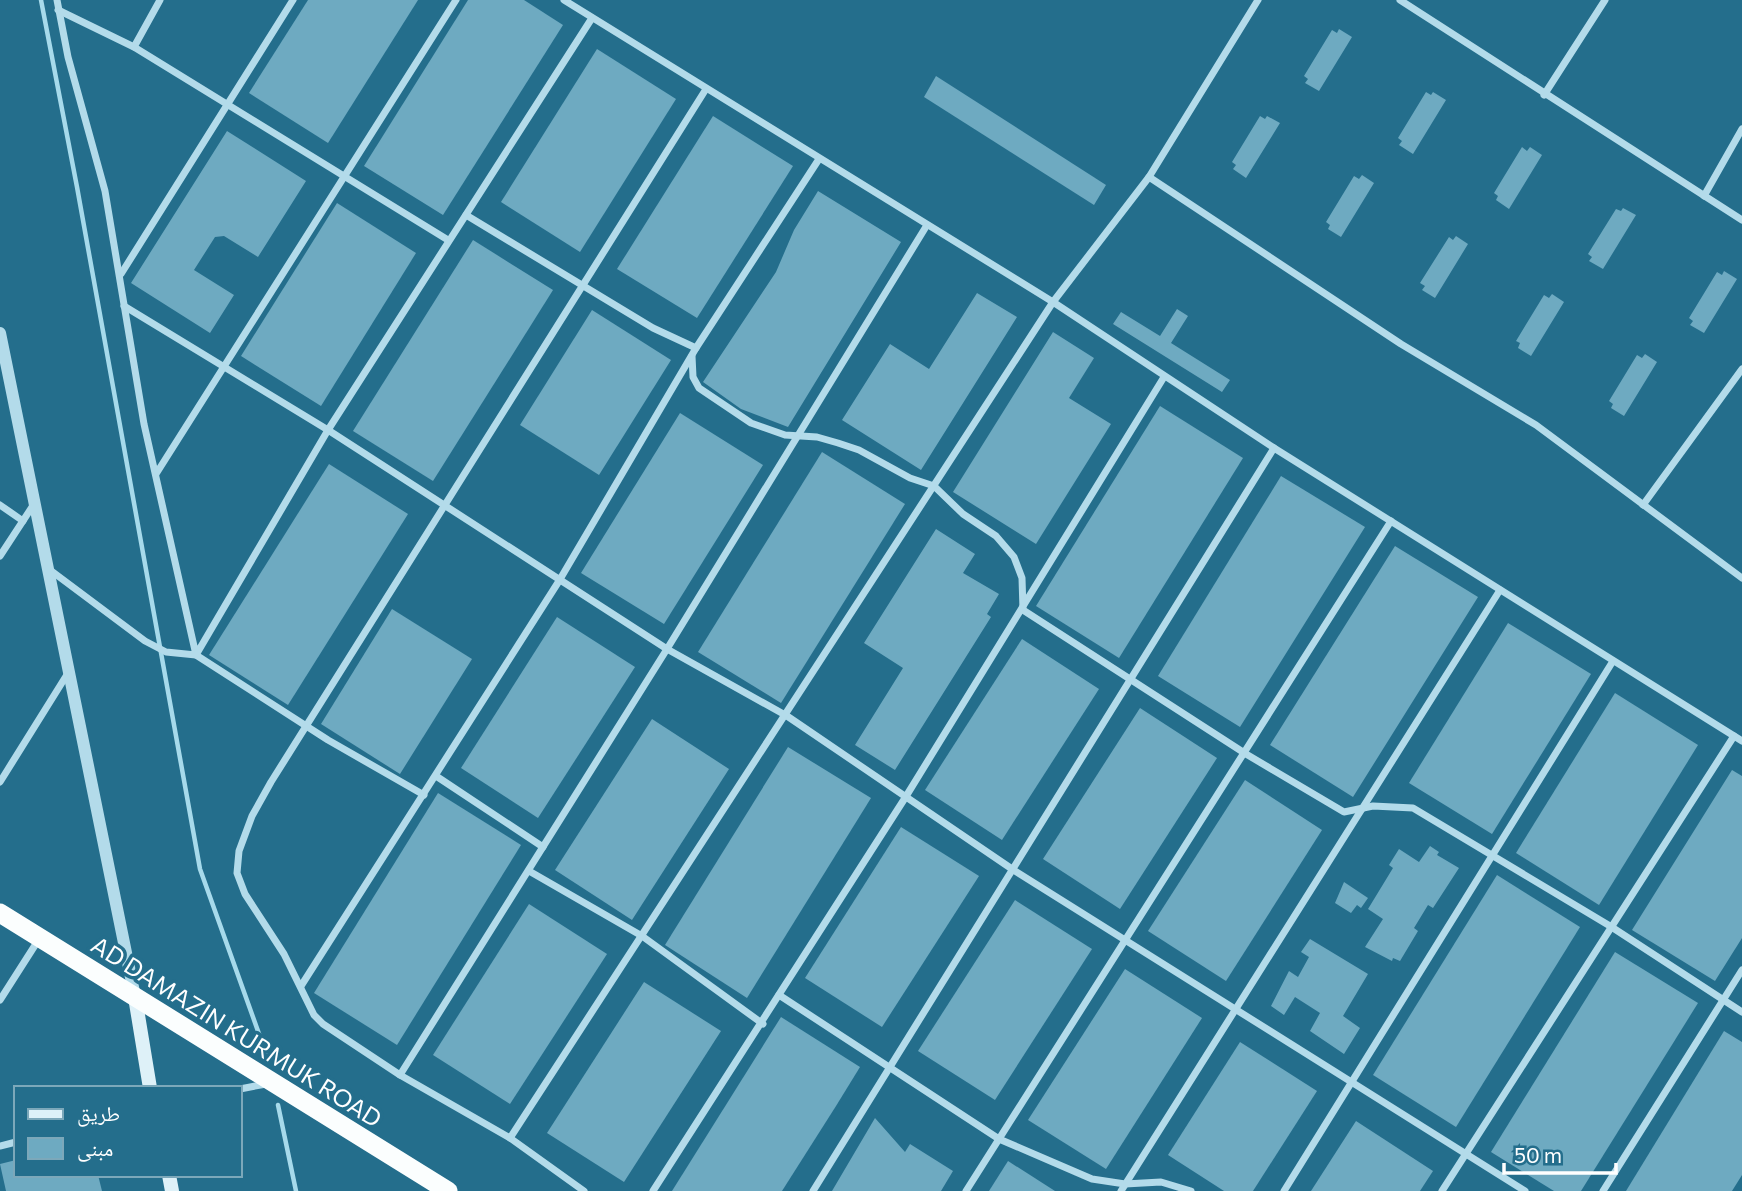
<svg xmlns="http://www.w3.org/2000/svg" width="1742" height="1191" font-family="Commissioner,'Noto Naskh Arabic',sans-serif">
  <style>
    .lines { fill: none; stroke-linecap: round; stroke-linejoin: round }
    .stream { stroke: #a7daeb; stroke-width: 4.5 }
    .building { fill: #6eaac1 }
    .minor { stroke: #b3dbea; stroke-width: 7 }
    .tertiary { stroke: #b3dbea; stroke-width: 12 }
    .secondary { stroke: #def1f8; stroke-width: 14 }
    .trunk { stroke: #fbfefe; stroke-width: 19 }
    .labels { text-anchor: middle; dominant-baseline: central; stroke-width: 7; stroke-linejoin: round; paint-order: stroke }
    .street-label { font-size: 24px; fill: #fff; stroke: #246e8c }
  </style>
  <rect width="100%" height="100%" fill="#246e8c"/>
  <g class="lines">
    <g class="stream">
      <path d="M41,0L77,187L200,869L268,1059"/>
      <path d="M278,1105L296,1191"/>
    </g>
  </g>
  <g class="building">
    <path d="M308,0H418L328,143L249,93Z"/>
    <path d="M468,0H524L563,25L443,215L364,166Z"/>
    <path d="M1339,29L1352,37L1319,91L1305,83L1308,79L1304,76L1332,30L1337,33Z"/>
    <path d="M597,49L676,99L580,252L501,202Z"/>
    <path d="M936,76L1106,185L1094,205L924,97Z"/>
    <path d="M1426,92L1431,95L1433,92L1446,100L1413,154L1399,145L1402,141L1398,138Z"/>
    <path d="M713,116L793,166L697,318L617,269Z"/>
    <path d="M1260,116L1265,119L1267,116L1280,123L1246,178L1233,169L1236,165L1232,162Z"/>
    <path d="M227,131L306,181L258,257L224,236L215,237L194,270L234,295L210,333L131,283Z"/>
    <path d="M1522,147L1527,151L1530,147L1542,155L1509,209L1496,200L1498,196L1494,193Z"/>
    <path d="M1362,175L1374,183L1341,237L1328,229L1330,225L1326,222L1354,176L1359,179Z"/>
    <path d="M818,191L901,242L788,427L741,409L703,382L776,272L794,230Z"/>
    <path d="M337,203L416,253L321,406L241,356Z"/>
    <path d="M1623,208L1636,215L1603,269L1589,261L1592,257L1588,254L1616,209L1621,211Z"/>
    <path d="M1456,236L1468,244L1435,298L1422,290L1425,286L1420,283L1449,237L1453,240Z"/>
    <path d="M473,240L553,290L433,481L353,431Z"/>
    <path d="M1724,271L1737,279L1704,333L1690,325L1693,321L1689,318L1717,272L1722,275Z"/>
    <path d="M977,293L1017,317L921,470L842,420L890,344L929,369Z"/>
    <path d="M1552,294L1564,302L1531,356L1518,348L1520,343L1516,341L1544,295L1549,298Z"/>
    <path d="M1177,309L1188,316L1171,343L1230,380L1222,392L1113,324L1121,312L1160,336Z"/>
    <path d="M592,310L671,360L599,475L520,425Z"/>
    <path d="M1053,332L1094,358L1069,398L1111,424L1036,544L953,492Z"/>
    <path d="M1645,354L1657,362L1624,416L1611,408L1613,404L1609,401L1637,355L1642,358Z"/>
    <path d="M1160,406L1243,458L1119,658L1036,606Z"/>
    <path d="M680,413L763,465L664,624L581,573Z"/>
    <path d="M822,452L905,504L781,703L698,652Z"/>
    <path d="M329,464L408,514L288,705L209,655Z"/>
    <path d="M1281,476L1365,527L1240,727L1158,676Z"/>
    <path d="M936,529L975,554L963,573L999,594L987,614L991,617L895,770L855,745L903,668L864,643Z"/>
    <path d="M1395,546L1478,597L1353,797L1270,745Z"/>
    <path d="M392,609L472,659L400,774L321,724Z"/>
    <path d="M557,617L635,667L538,818L461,768Z"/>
    <path d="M1508,623L1591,674L1492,834L1409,783Z"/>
    <path d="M1022,639L1099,689L1002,840L925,790Z"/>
    <path d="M1615,693L1698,745L1599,905L1516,853Z"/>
    <path d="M1140,708L1217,758L1120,909L1043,859Z"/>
    <path d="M652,719L729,769L632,920L555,870Z"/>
    <path d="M788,747L871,798L747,998L665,945Z"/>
    <path d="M1732,770L1742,776V938L1715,981L1632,930Z"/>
    <path d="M1245,780L1322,830L1226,981L1148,931Z"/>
    <path d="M438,793L521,845L397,1045L314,993Z"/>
    <path d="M901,827L979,876L882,1027L805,978Z"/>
    <path d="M1430,846L1439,852L1437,855L1459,868L1433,908L1428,905L1414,928L1418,931L1400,961L1393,958L1392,961L1365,947L1383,919L1368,909L1393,868L1389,865L1399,849L1419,862Z"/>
    <path d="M1497,875L1580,927L1456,1127L1373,1075Z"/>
    <path d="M1344,882L1368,898L1361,908L1357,905L1351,913L1335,903Z"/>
    <path d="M1015,900L1092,949L995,1100L918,1051Z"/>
    <path d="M529,904L607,954L510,1104L433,1055Z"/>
    <path d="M1310,939L1368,974L1343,1016L1360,1028L1344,1054L1310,1031L1320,1013L1295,997L1284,1015L1271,1006L1289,971L1298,977L1309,957L1301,952Z"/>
    <path d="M1615,952L1698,1003L1581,1191H1554L1491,1152Z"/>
    <path d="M1125,969L1202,1018L1106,1169L1028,1120Z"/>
    <path d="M644,982L721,1031L624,1182L547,1133Z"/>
    <path d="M781,1017L860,1067L836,1106L782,1191H672Z"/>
    <path d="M1724,1031L1742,1042V1175L1732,1191H1626Z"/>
    <path d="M1240,1042L1317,1091L1253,1191H1224L1168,1155Z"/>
    <path d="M875,1118L905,1152L910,1144L953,1171L941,1191H832Z"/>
    <path d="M1356,1121L1433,1171L1420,1191H1311Z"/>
    <path d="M16,1160V1175H98L102,1191H6L0,1164Z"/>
    <path d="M1008,1161L1055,1191H989Z"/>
  </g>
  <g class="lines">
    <g class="minor">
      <path d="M57,0L68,57L105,191L144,424L196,655L328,430L592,18"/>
      <path d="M564,0L1053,302L1274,448L1742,741"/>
      <path d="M1400,0L1742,220"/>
      <path d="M58,10L134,47L448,240"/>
      <path d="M134,47L160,0"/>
      <path d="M1544,95L1605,0"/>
      <path d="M1149,177L1401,344L1536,425L1742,578"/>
      <path d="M1704,196L1742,129"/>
      <path d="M466,215L653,328L696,348"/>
      <path d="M121,274L293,0"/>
      <path d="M124,306L328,430L667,649L787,716L1012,869L1525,1191"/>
      <path d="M692,356L693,377L699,388L751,423L785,435L817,437L838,443L859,450L910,478L934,486L963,514L996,536L1014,557L1022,578L1023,610L1246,754L1344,812L1373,806L1413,808L1610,926L1742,1012"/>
      <path d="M156,474L456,0"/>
      <path d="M0,505L23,521"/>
      <path d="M1643,505L1742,369"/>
      <path d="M0,556L34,504"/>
      <path d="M50,570L145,641L166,652L196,655L328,740L424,795"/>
      <path d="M436,776L543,847"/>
      <path d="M0,782L68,673"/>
      <path d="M529,871L642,936L763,1024"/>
      <path d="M301,986L559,581L696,348L819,159"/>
      <path d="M779,995L999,1139L1092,1179L1125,1184L1161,1182L1191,1191"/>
      <path d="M0,1000L39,939"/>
      <path d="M400,1075L667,649L927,225"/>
      <path d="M240,1089L266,1084"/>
      <path d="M510,1138L1053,302L1149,177L1258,0"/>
      <path d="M0,1146L16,1142"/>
      <path d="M584,1191L510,1138L400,1075L323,1024L314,1015L284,954L245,894L237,873L239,851L252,816L271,782L706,89"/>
      <path d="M653,1191L905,798L1164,377"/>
      <path d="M813,1191L1274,448"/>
      <path d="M966,1191L1391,521"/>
      <path d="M1121,1191L1500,590"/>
      <path d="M1284,1191L1613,661"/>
      <path d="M1442,1191L1734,736"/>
      <path d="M1603,1191L1742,970"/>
    </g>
    <path class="tertiary" d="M0,333L135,997"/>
    <g class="secondary">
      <path d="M135,997L150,1088"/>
      <path d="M169,1175L172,1191"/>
    </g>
    <path class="trunk" d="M0,913L448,1191"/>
  </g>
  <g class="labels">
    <g class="street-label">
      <text transform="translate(237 1031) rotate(32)">AD DAMAZIN KURMUK ROAD</text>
    </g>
  </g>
  <rect x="14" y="1086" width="228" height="91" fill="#246e8c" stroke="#7ca8ba" stroke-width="2"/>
  <rect x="28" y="1109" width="35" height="10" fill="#def1f8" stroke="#7ca8ba" stroke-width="2"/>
  <text x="77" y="1121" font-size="21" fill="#ffffff">طريق</text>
  <rect x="28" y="1138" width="35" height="21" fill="#6eaac1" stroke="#7ca8ba" stroke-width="2"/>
  <text x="77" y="1156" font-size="21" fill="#ffffff">مبنى</text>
  <path d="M1504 1163v10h112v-10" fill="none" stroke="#ffffff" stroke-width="3.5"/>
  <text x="1514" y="1163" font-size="21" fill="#ffffff" stroke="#246e8c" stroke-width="5" paint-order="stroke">50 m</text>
</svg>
